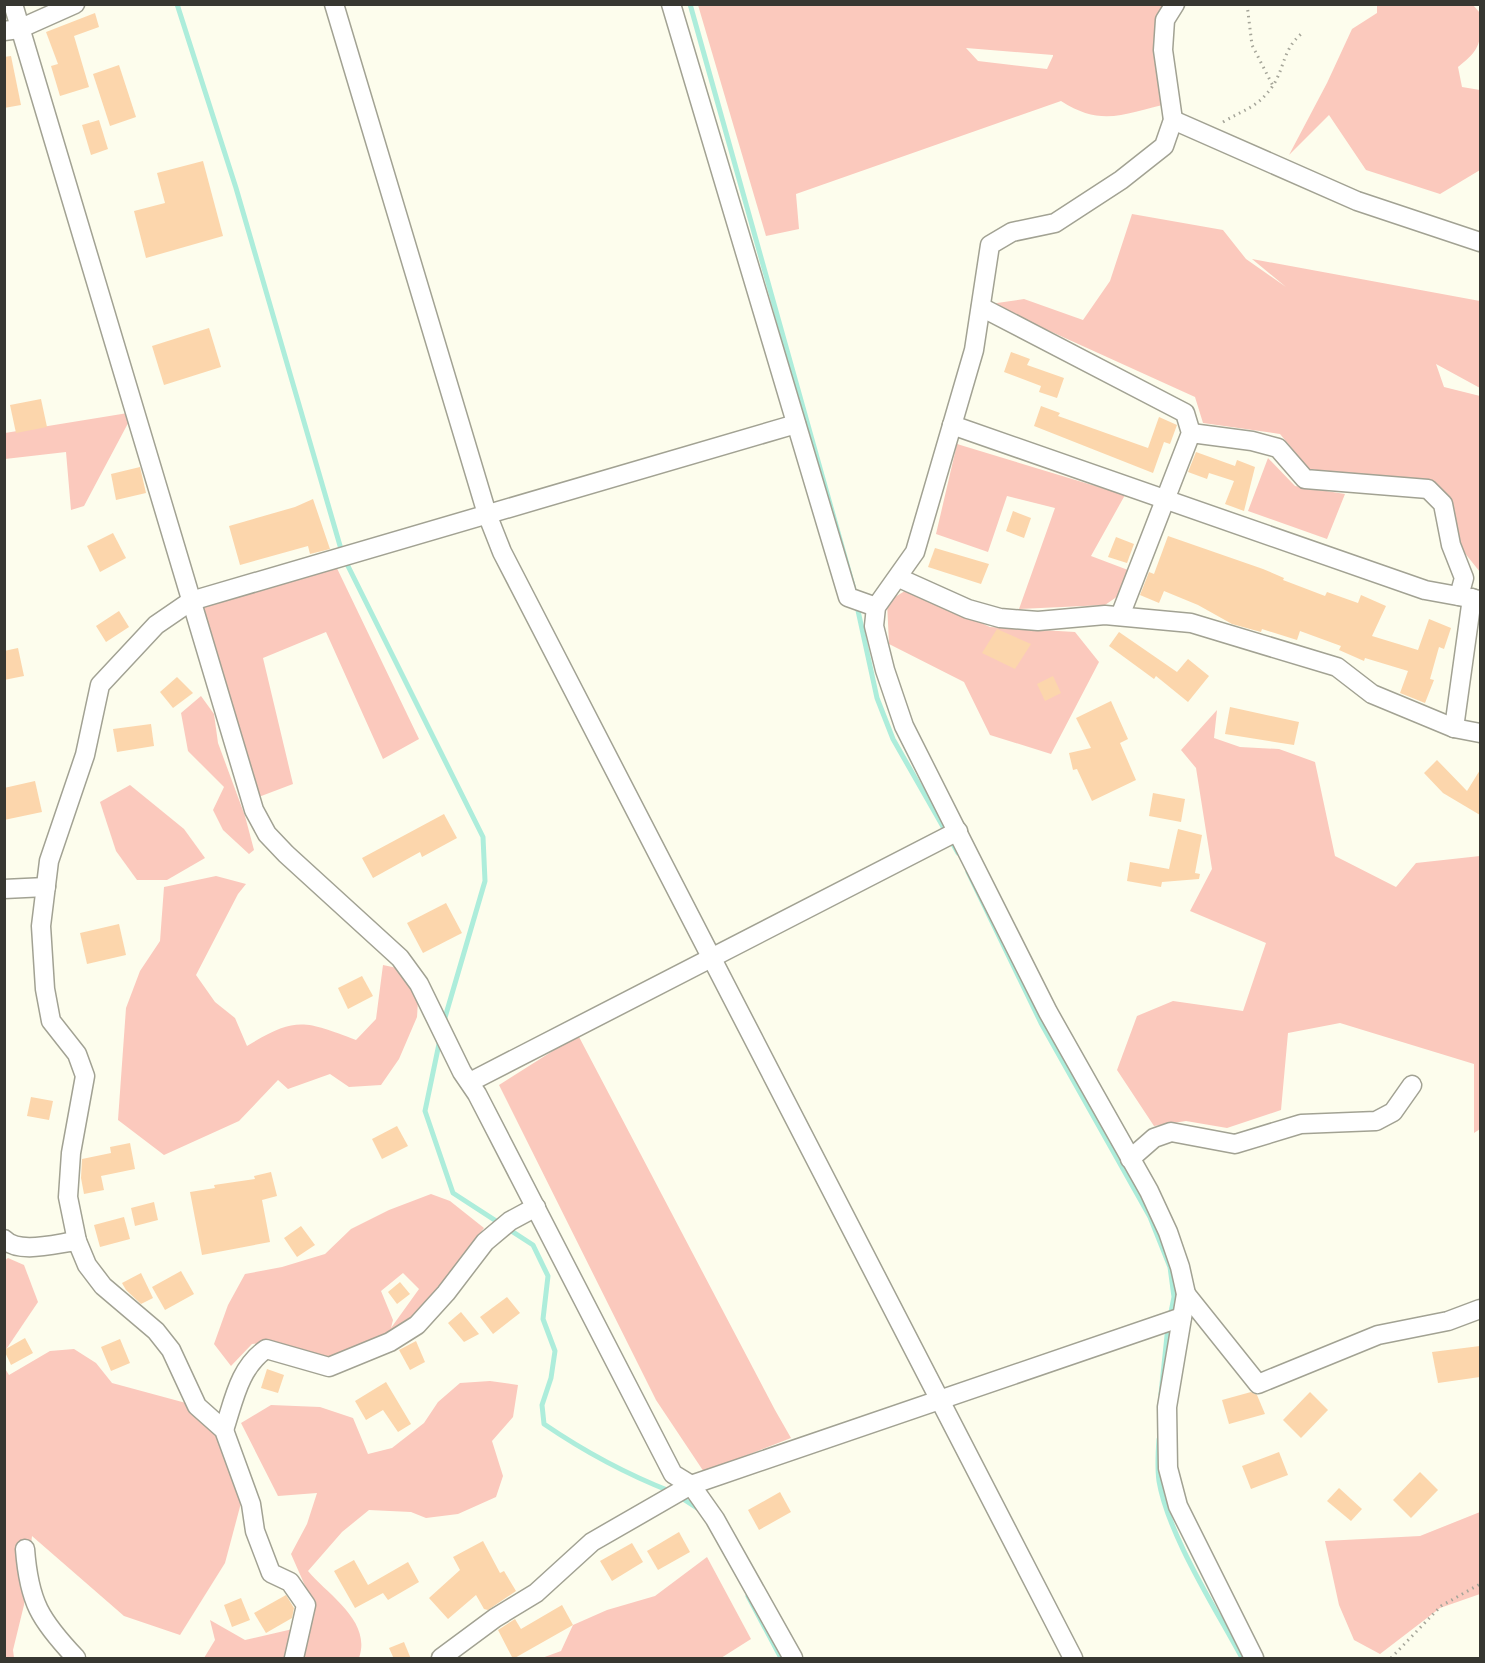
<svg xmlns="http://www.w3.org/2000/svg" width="1485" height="1663" font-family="'Noto Sans',sans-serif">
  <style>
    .green { fill: #fbc9bd; fill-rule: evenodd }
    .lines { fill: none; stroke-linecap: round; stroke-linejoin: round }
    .stream { stroke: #adeddb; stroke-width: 5 }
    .building { fill: #fcd6ac }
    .minor-casing { stroke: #a2a293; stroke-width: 21 }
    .path { stroke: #a5a599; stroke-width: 3; stroke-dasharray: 1.5 4.5; stroke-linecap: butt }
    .minor { stroke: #fff; stroke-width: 18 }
  </style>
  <rect width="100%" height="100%" fill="#fdfded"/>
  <g class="green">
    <path d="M698,5H1164L1171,103C1125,113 1103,128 1061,101L796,194L799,229L766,236ZM966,48L1053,55V56L1047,69L978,61Z"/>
    <path d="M1377,5H1473L1480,13C1481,42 1482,48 1458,67L1462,87L1480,90V170L1440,194L1366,170L1329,115L1289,155L1327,83L1352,29L1377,13Z"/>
    <path d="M1132,214L1223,230L1246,259L1286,287L1252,259L1480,301V388L1436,364L1444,387L1480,396V572L1460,547L1432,486L1309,469L1280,434L1203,423L1195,397L990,304L1024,299L1083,320L1110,281Z"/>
    <path d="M134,412L84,506L71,510L66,452L5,459V433Z"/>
    <path d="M957,444L1125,495L1091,556L1128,570L1118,596L1105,605L1019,609L1055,508L1007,496L988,552L936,534Z"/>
    <path d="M1268,458L1295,486L1345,494L1327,539L1248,511Z"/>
    <path d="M333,560L419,739L383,759L326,632L263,658L293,784L251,800L191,601Z"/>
    <path d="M908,589L990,627L1075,632L1099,662L1051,754L990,735L964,682L889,644L887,602Z"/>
    <path d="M201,696L214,714L218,743L245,816L254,850L249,854L223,830L213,810L224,787L188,751L181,713Z"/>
    <path d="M1217,710L1214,738L1240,747L1279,749L1315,762L1335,856L1396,887L1416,863L1480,856V1129L1474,1133V1064L1340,1023L1288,1033L1281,1110L1227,1128L1186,1121L1154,1126L1117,1070L1137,1016L1173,1001L1243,1011L1266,943L1190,911L1212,869L1196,768L1181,750Z"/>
    <path d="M130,785L184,829L205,858L167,880H137L116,851L100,802Z"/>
    <path d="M216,876L246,884L238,894L196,975L215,1002L235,1018L247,1046C296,1016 305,1021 356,1040L376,1019L383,965L397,968L419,984L417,1017L399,1059L381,1085L349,1087L330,1074L288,1089L278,1080L239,1121L164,1155L118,1120L126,1008L140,971L160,941L164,887Z"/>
    <path d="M578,1035L775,1410L791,1438L704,1472L656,1400L499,1085Z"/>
    <path d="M431,1194L450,1201L484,1228L421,1312L383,1338L324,1359L273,1342L252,1344L231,1366L214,1344L228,1305L245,1274L282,1267L325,1254L351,1229L389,1210ZM403,1273L419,1289L391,1328L393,1320L381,1291Z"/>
    <path d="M8,1258L24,1265L38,1302L5,1351L4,1261Z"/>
    <path d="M74,1349L96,1363L112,1383L197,1406L224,1430L245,1488L225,1563L180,1635L124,1616L32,1536L24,1605L13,1650L14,1658H5L4,1367L9,1375L50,1351Z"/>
    <path d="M490,1381L518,1385L513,1417L492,1441L503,1476L496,1497L458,1514L426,1518L411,1512L369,1510L342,1532L308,1571C328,1595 372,1621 359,1658H204L215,1640L210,1620L245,1640L310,1625V1597L291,1554L307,1524L317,1493L278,1496L241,1423L271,1405L320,1407L353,1418L368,1454L392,1448L424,1423L438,1402L460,1383Z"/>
    <path d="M1480,1512V1594L1440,1608L1380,1654L1354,1640L1339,1605L1325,1541L1420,1536Z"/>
    <path d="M707,1557L751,1639L721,1658H542L561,1651L573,1625L607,1610L655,1596Z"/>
  </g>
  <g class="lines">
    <g class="stream">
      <path d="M177,4L236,188L343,556L483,837L485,881L444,1021"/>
      <path d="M690,4L855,593"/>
      <path d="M857,606L877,698L893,739L958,853"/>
      <path d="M968,872L1041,1023L1150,1217L1170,1267L1174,1297L1170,1317"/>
      <path d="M440,1039L425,1111L453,1193L533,1245L548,1276L543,1319L555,1351L551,1378L542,1405L544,1424C585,1452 626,1474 672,1492"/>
      <path d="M1161,1394L1168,1326"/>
      <path d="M1159,1439C1158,1453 1157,1467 1159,1481C1168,1535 1216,1609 1242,1658"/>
      <path d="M680,1497L697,1508"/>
      <path d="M748,1596L781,1658"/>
    </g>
  </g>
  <g class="building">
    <path d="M95,13L99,27L74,36L89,87L60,96L51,66L58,64L46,32Z"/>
    <path d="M11,56L21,105L4,108V57Z"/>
    <path d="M119,65L136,117L110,126L93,74Z"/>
    <path d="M99,120L108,149L91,155L82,125Z"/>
    <path d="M203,161L223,236L146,258L134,211L165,203L157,173Z"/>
    <path d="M209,328L221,367L164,385L152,346Z"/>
    <path d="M1011,352L1030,359L1027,365L1064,378L1057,398L1039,392L1041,386L1004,372Z"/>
    <path d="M41,399L47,427L16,433L10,405Z"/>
    <path d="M1041,406L1060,413L1058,416L1148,448L1159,417L1177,425L1170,444L1164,442L1153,473L1034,426Z"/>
    <path d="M1196,452L1235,466L1237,460L1255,467L1244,511L1225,504L1234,481L1209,473L1207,479L1188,472Z"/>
    <path d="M140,467L146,493L116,500L111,474Z"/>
    <path d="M313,499L330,549L310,554L308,546L240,565L229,526L295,507Z"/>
    <path d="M1013,511L1031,518L1024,538L1006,531Z"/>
    <path d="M113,533L126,558L100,572L87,546Z"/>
    <path d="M1168,536L1263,569L1284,578L1283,580L1325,596L1327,592L1358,603L1361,595L1386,606L1372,636L1418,650L1429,619L1451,628L1444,649L1439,647L1430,679L1434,680L1425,703L1400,693L1408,671L1365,658L1364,661L1339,650L1341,646L1300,631L1297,640L1262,629L1261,632L1232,624L1198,605L1164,591L1159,603L1140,595L1149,572L1154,574Z"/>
    <path d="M1116,537L1134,544L1127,563L1108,557Z"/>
    <path d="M935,548L989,564L981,584L928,567Z"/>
    <path d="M119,611L129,627L106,642L96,626Z"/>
    <path d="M997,629L1031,644L1015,669L982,653Z"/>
    <path d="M1119,632L1177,672L1188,659L1209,676L1188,702L1156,676L1154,679L1109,646Z"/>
    <path d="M18,648L24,676L4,680V651Z"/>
    <path d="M1053,676L1061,693L1045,701L1037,684Z"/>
    <path d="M177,677L193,693L173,708L160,692Z"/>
    <path d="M1111,701L1128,739L1120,743L1136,780L1092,801L1077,769L1073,770L1069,753L1091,748L1076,718Z"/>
    <path d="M1230,707L1299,722L1294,745L1225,734Z"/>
    <path d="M151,724L154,746L117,752L113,729Z"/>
    <path d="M1437,760L1467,791L1480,770V815L1443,793L1424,773Z"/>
    <path d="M35,781L42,812L4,820V788Z"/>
    <path d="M1153,793L1185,799L1181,822L1149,816Z"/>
    <path d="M444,814L457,838L422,857L420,852L373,878L362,858Z"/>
    <path d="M1178,829L1202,835L1195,873L1200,874L1199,879L1162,882L1161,887L1127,881L1130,862L1169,869Z"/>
    <path d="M446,903L462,933L423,953L407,923Z"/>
    <path d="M119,924L126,955L87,964L80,933Z"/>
    <path d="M362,976L373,996L348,1009L338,988Z"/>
    <path d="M31,1097L53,1101L49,1120L27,1116Z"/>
    <path d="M397,1126L408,1146L382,1159L372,1139Z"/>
    <path d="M130,1143L135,1169L101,1176L104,1190L84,1194L81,1178L82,1159L111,1153L110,1147Z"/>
    <path d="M271,1172L277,1196L262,1200L270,1242L202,1255L190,1192L215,1188L214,1185L255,1179L254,1176Z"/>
    <path d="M154,1202L158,1220L135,1226L131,1208Z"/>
    <path d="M124,1217L130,1239L100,1247L94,1225Z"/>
    <path d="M301,1226L315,1245L297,1257L284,1238Z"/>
    <path d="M181,1271L194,1294L165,1310L152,1287Z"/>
    <path d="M141,1273L153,1298L141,1304L126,1290L122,1283Z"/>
    <path d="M400,1282L410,1294L397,1304L388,1292Z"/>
    <path d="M507,1297L520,1313L493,1334L480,1317Z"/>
    <path d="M461,1312L479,1334L464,1342L448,1323Z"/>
    <path d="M25,1338L33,1353L11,1365L4,1350Z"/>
    <path d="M120,1339L130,1363L111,1371L101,1347Z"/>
    <path d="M416,1341L425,1362L410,1370L399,1350Z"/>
    <path d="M1480,1346V1377L1438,1383L1432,1352Z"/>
    <path d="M267,1369L284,1375L278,1393L261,1388Z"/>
    <path d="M386,1382L411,1424L398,1432L383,1410L366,1420L355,1401Z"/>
    <path d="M1251,1392L1257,1395L1265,1414L1229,1424L1222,1400Z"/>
    <path d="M1310,1392L1328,1410L1301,1438L1283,1420Z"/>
    <path d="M1279,1452L1288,1475L1251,1489L1242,1466Z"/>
    <path d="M1420,1472L1438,1490L1411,1518L1393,1500Z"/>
    <path d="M1339,1488L1362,1509L1351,1521L1327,1501Z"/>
    <path d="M780,1492L791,1512L759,1530L748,1510Z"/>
    <path d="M679,1532L690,1552L658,1570L647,1551Z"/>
    <path d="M483,1541L500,1573L504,1571L516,1591L488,1610L484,1609L476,1595L448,1619L429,1598L460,1570L453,1557Z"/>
    <path d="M632,1543L643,1562L612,1581L600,1561Z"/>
    <path d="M354,1560L368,1585L408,1562L419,1582L388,1600L383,1593L355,1608L334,1571Z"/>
    <path d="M286,1595L294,1608L292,1618L266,1633L254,1613Z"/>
    <path d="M241,1598L250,1620L232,1627L224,1605Z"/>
    <path d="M562,1605L573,1625L513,1659L498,1630L515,1619L521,1629Z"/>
    <path d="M404,1642L411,1659H394L389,1648Z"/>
  </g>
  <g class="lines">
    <g class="minor-casing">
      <g id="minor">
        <path d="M13,4L254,810L267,834L286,854L400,958L419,984L462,1072L477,1094L673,1474L691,1485L715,1519L793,1658"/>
        <path d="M334,4L487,514L502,552L1073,1658"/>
        <path d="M671,4L848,597L876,607"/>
        <path d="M1175,4L1165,20L1163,50L1173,120L1164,146L1121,180L1055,223L1012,232L990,245L974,350L915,552L876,607L874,626L885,670L904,726L1048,1012L1149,1191L1168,1232L1180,1267L1186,1294L1167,1407L1168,1468L1178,1506L1254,1658"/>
        <path d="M4,31L19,29L75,4"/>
        <path d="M1173,120L1357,201L1480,242"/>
        <path d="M981,307L1185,413L1191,433L1120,616"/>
        <path d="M952,425L1425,590L1480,600"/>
        <path d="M1191,433L1252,441L1278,448L1305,479L1428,489L1443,504L1451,545L1464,578L1459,596"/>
        <path d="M899,578L968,609L1000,618L1038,621L1105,615L1191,623L1337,667L1372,694L1454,728L1480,733"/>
        <path d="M1454,728L1472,598"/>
        <path d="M4,889L46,887"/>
        <path d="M470,1082L958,831"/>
        <path d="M1130,1159L1154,1138L1171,1132L1235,1144L1301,1124L1376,1121L1393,1112L1412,1085"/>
        <path d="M4,1239C18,1255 58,1243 77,1241"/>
        <path d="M1186,1294L1258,1384L1378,1335L1448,1321L1480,1309"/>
        <path d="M224,1430C234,1400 239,1368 266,1349L329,1367L390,1342L417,1325L446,1293L485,1242L510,1221L536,1207"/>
        <path d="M25,1549C29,1602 40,1620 76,1658"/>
        <path d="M294,1658L306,1605L290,1582L271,1573L255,1531L251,1504L224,1430L197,1406L171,1350L156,1331L103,1286L87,1265L77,1241L68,1197L71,1153L85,1076L77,1054L51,1021L45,989L41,926L49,861L85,755L100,685L156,625L191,601L796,424"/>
        <path d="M441,1658L495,1618L536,1593L592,1542L691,1485L1182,1317"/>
      </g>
    </g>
    <g class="path">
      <path d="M1247,4L1252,45L1273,86"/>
      <path d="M1223,122C1243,110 1257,108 1272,87C1285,68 1282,51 1301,34"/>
      <path d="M1391,1658L1441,1606L1480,1584"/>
    </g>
    <use href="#minor" class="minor"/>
  </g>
  <rect width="1485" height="1663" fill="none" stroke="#373731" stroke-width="12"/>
</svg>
